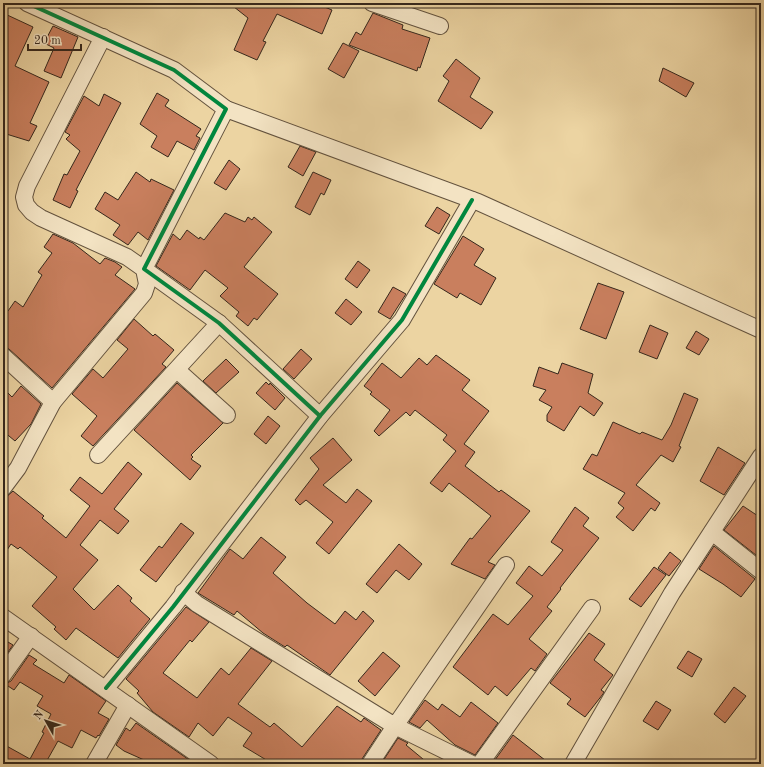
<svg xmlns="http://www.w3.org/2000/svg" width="764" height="767" font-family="'Old Standard TT',serif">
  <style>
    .building { fill: #c97f5e; stroke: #35271c }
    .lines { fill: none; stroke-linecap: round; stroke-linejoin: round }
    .street-casing { stroke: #63523e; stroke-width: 18 }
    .street { stroke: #f3e3c3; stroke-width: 16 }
    .cycleway-casing { stroke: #f3e3c3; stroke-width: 6 }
    .cycleway { stroke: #00873e; stroke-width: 4 }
  </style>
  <rect width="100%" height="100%" fill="#ecd4a2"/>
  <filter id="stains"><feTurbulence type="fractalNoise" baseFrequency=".005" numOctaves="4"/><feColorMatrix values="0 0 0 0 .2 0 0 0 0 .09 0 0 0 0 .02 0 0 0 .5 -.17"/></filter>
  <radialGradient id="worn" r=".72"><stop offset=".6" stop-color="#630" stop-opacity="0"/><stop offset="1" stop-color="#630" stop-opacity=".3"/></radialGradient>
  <g class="building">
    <path d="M229,3H315L332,10L322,34L277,14L263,41L266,42L257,60L234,50L248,18Z"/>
    <path d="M3,13L33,27L15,66L49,82L30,123L37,126L29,141L3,133V116L7,104L3,102Z"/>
    <path d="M373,13L403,25L402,29L430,38L420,68L418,67L417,71L349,45L356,32L361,35Z"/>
    <path d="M53,26L78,37L61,78L44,71L54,48L44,43Z"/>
    <path d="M343,43L359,51L344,78L328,69Z"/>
    <path d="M456,59L480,78L470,97L493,112L481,129L438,101L449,81L443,76Z"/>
    <path d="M663,68L694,83L686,97L659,81Z"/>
    <path d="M157,93L169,100L165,106L201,129L196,136L200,138L194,150L177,141L168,157L151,147L157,136L140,124Z"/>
    <path d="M104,94L121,103L76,190L78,191L70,208L53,200L64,174L67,175L80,151L66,139L70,135L65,132L84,96L99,106Z"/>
    <path d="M300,146L316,152L303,176L288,167Z"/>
    <path d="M229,160L240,169L226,190L214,183Z"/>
    <path d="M136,172L150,182L151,179L174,190L148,240L138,232L128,245L113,235L120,225L95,209L105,192L118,200Z"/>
    <path d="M313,172L331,180L324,195L321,193L310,215L295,207Z"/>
    <path d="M437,207L450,215L439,234L425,226Z"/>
    <path d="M225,213L245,222L248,217L252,220L254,217L272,232L244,267L278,294L257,320L254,318L248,326L236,316L239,312L220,296L228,288L205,270L190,290L156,266L173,234L180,240L187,230L199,239L200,237L204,240Z"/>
    <path d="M53,234L73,243L100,264L105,258L115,262L122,267L115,275L135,289L52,388L9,349L3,347V307L8,311L15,301L23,307L42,275L38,272L52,253L44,247Z"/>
    <path d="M463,236L484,249L474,265L496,278L481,305L460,293L457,298L434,284Z"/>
    <path d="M358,261L370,270L357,288L345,279Z"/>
    <path d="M598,283L624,292L606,339L580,329Z"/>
    <path d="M393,287L406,294L390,319L378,312Z"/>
    <path d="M346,299L362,312L351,325L335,313Z"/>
    <path d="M134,319L153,336L155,334L174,350L162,364L166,367L93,446L81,436L97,416L72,394L93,369L103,378L128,349L117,340Z"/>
    <path d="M650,325L668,333L657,359L639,352Z"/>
    <path d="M696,331L709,339L699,355L686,348Z"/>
    <path d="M301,349L312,359L294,379L283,369Z"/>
    <path d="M436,355L470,380L462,390L489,411L464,444L475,452L465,466L499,492L501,490L530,511L488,562L495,565L485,579L451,564L470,538L472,539L491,516L449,483L442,492L430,483L456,451L443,440L447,435L415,410L410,416L406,412L379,436L374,431L390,410L370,394L372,392L364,386L382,363L401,378L419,358L427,365Z"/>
    <path d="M226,359L239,372L216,393L203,381Z"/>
    <path d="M562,363L593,374L588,393L603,403L594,416L580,406L564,431L547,421V415L552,407L539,400L546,390L533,386L539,367L558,374Z"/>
    <path d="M266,382L269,385L270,383L285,398L275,410L256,393Z"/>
    <path d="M177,383L223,423L191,455L193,457L191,459L201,466L190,480L134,430Z"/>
    <path d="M21,386L41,404L31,424L15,441L3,431V388L12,397Z"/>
    <path d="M684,393L698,399L679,446L681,447L673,462L661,455L636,485L660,503L655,511L651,508L633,531L616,517L624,508L618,503L625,493L583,469L592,454L597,456L613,422L640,434L642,432L662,440L671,425Z"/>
    <path d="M268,416L280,426L266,444L254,434Z"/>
    <path d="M333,438L352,460L323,485L346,503L357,489L372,501L329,554L316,543L333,522L306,500L300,505L295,500L319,469L310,458Z"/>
    <path d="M718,447L745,463L724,495L700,481Z"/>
    <path d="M128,462L142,474L114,509L129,521L118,534L100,520L80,545L98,560L73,589L94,610L118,585L132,598L130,601L150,619L118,658L76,628L66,640L54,629L56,627L32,606L57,577L20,547L18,549L11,544L3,556V500L13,491L44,516L42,518L66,538L90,506L70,490L80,477L102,494Z"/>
    <path d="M743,506L761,518V559L724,530Z"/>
    <path d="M575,507L589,518L583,526L599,538L560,588L561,589L547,607L552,611L529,639L547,654L535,671L531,668L507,696L495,686L488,695L453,667L493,614L508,625L533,596L516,583L529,566L542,576L563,550L551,542Z"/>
    <path d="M181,523L194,533L156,582L140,570L159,546L162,548Z"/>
    <path d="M261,537L286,557L273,573L307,603L335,624L345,611L356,620L363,611L374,621L330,675L287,645L285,647L263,633L237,611L234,615L198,593L230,549L243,559Z"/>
    <path d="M399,544L422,564L409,580L396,570L377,593L366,584Z"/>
    <path d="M714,546L755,579L741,597L723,584L699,569Z"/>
    <path d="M670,552L681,561L669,576L658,568Z"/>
    <path d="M654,567L666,575L641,607L629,599Z"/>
    <path d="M186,607L209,622L192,642L190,640L163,673L197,698L221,668L229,675L251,648L272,661L238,704L270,727L274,723L302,747L337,706L361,722L364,718L381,730L362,759L361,764H273L243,746L252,733L228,717L213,736L198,723L189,737L153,712L137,693L139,691L126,679Z"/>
    <path d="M589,633L605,644L594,660L613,675L601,690L604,692L603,694L585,717L567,704L571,699L550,683Z"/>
    <path d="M3,639L13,645L3,659Z"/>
    <path d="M688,651L702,659L692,677L677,668Z"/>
    <path d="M383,652L400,666L375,696L358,681Z"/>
    <path d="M29,655L37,660L33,664L64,683L69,675L106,701L98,713L109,719L99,736L98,735L96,738L81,730L72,748L58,741L45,764H3V744L30,759L44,733L42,732L51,714L37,706L43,696L20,682L14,690L5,684L11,681Z"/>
    <path d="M734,687L746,696L725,723L714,714Z"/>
    <path d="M425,700L438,710L442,704L460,717L471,702L498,723L475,755L455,745L427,720L420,728L409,722Z"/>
    <path d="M656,701L671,710L658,730L643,721Z"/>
    <path d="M136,723L195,764H153L124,751L116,745L126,728L130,731Z"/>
    <path d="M513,735L550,764H492Z"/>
    <path d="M398,738L408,743L406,745L429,764H381Z"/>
  </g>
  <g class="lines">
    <g class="street-casing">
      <g id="street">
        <path d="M27,3L174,70L226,109L144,269L219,323L320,416"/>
        <path d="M372,3L440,26"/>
        <path d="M226,109L478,202L761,330"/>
        <path d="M3,356L53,402"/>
        <path d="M177,370L227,415"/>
        <path d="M98,455L219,323"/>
        <path d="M3,488L18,468L53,402L144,293L147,284L144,269L127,257L41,218L32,212L26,205L24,197L27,186L103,37"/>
        <path d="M712,532L761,571"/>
        <path d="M183,592L197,604L395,726L506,565"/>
        <path d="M3,617L211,764"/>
        <path d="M3,675L31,636"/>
        <path d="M106,688L173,607L320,416L402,320L472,200"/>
        <path d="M94,764L128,705"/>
        <path d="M370,764L395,726L472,764"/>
        <path d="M480,764L592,608"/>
        <path d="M573,764L672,593L761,456"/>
      </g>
    </g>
    <use href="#street" class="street"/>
    <g class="cycleway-casing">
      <g id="cycleway">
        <path d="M27,3L174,70L226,109L144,269L219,323L320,416"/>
        <path d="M106,688L173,607L320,416L402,320L472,200"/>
      </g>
    </g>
    <use href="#cycleway" class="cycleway"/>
  </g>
  <rect width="764" height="767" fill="none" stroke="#ecd4a2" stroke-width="16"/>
  <rect x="4" y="4" width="756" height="759" fill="none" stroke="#35271c" stroke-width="2"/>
  <rect x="8" y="8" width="748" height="751" fill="none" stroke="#35271c"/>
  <g transform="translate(46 721) rotate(309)" stroke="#f3e3c3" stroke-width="3" paint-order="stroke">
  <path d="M0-3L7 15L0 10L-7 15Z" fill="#35271c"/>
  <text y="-6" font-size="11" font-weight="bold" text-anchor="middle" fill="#35271c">N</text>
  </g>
  <path d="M28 44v6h53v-6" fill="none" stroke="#35271c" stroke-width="2"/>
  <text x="34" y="44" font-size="12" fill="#35271c" stroke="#f3e3c3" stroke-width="3" paint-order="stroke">20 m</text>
  <rect width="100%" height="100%" filter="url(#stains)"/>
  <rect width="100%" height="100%" fill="url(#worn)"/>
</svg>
